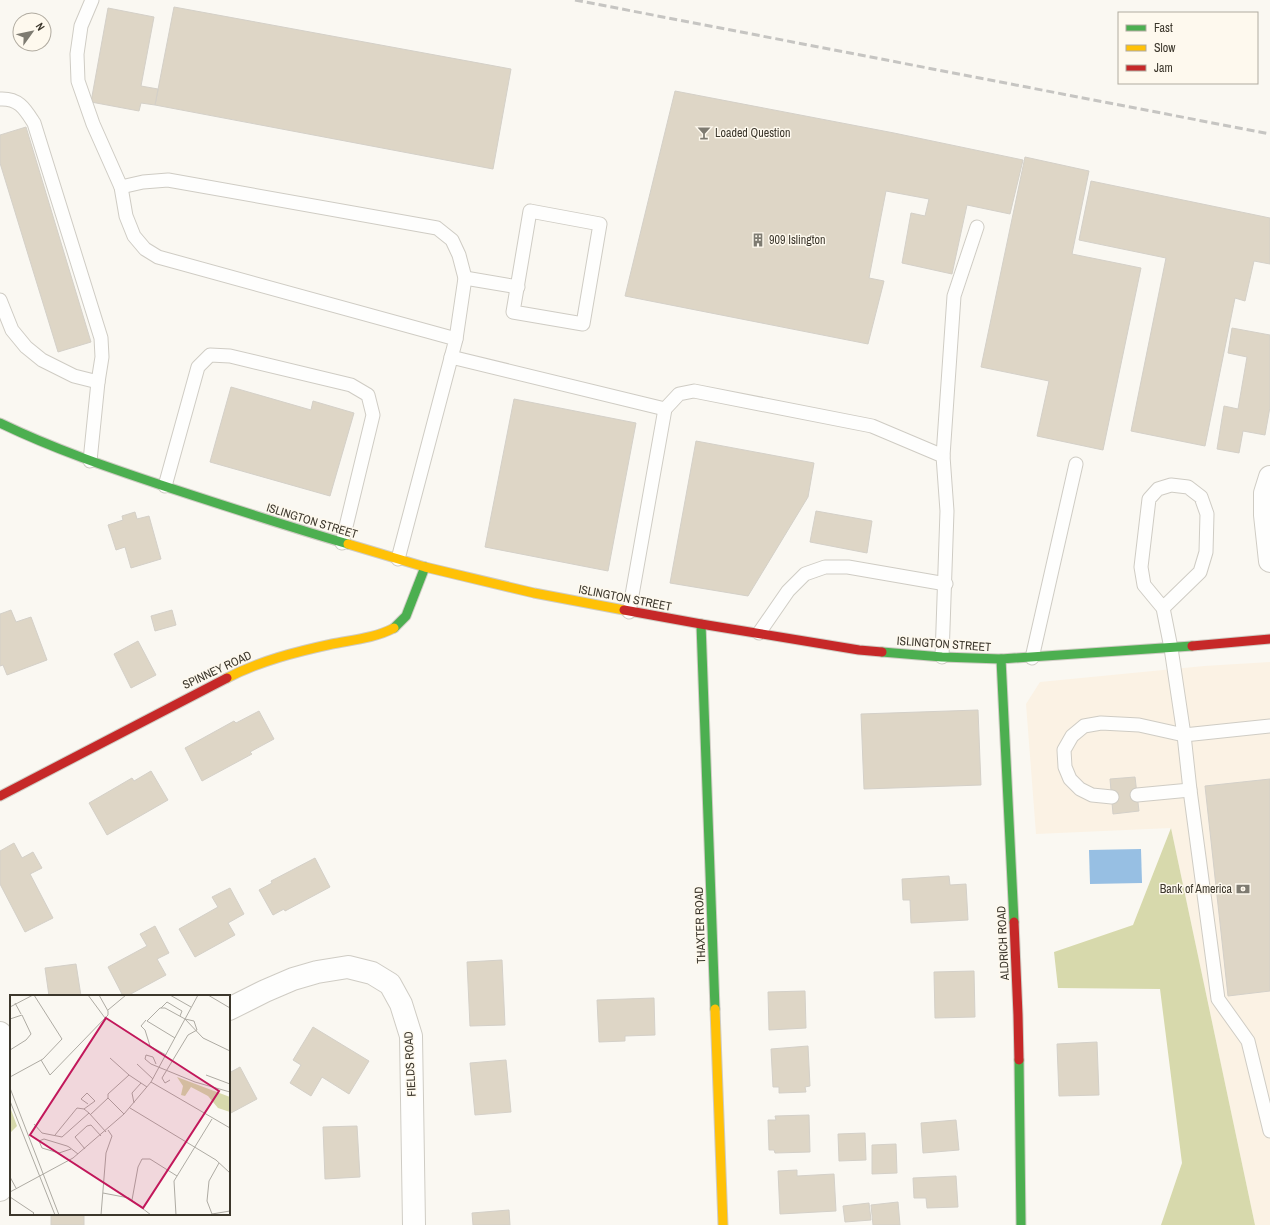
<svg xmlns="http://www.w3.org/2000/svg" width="1270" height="1225" font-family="'Archivo Narrow',sans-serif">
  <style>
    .commercial { fill: #fbf2e4 }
    .forest { fill: #d7d9ac }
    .water { fill: #97bfe3 }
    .building { fill: #ded6c6; stroke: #d4d0c8 }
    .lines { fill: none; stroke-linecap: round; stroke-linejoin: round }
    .lane-casing { stroke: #cfccc4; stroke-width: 15 }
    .street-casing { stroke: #cfccc4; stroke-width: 24 }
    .fast-casing { stroke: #cfccc4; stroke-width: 11 }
    .slow-casing { stroke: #cfccc4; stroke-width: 11 }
    .jam-casing { stroke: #cfccc4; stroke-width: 11 }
    .lane { stroke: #fefefd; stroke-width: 13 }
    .street { stroke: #fefefd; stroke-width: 22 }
    .fast { stroke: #4caf50; stroke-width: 9 }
    .slow { stroke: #ffc107; stroke-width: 9 }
    .jam { stroke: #c62828; stroke-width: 9 }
    .rail { stroke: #c6c5c2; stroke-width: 3; stroke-dasharray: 8 4; stroke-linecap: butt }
    .labels { text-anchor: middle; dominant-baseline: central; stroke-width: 3; stroke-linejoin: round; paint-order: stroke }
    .poi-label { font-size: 12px; fill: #3c372c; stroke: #fef9ee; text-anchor: start }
    .street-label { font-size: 12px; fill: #3c372c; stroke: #fef9ee }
    .inset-road { fill: none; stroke: #aeaba3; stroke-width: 1 }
    .view { fill: #c2185b; fill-opacity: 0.15; stroke: #c2185b; stroke-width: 2 }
    .inset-edge { fill: none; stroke: #3c372c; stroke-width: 2 }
  </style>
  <rect width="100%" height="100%" fill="#faf8f2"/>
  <path class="commercial" d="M1270,662V1225H1255L1171,828L1036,834L1026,704L1040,682L1204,666Z"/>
  <path class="forest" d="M1171,828L1255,1225H1161L1182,1163L1160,989L1058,988L1054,952L1133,925Z"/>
  <path class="water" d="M1141,849L1142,883L1090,884L1089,850Z"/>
  <g class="building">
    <path d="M174,7L511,69L493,169L155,105Z"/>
    <path d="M108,8L154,17L141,86L158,89L155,105L141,103L139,111L91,102Z"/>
    <path d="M675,91L894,133L1023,160L1010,214L967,205L952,274L902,263L911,213L925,216L929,199L886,191L869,278L884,281L868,344L625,296Z"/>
    <path d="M26,127L91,342L58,352L0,163V135Z"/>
    <path d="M1025,157L1089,171L1072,254L1141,268L1103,450L1037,436L1049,381L981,367Z"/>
    <path d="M1091,181L1270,218V264L1254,261L1245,301L1235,298L1205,446L1131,431L1166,258L1079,240Z"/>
    <path d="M1232,328L1270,335V407L1265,435L1243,431L1239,453L1217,449L1224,406L1238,409L1247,357L1228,353Z"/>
    <path d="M231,387L311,410L313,401L354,413L330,496L210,462Z"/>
    <path d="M514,399L636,423L608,571L485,547Z"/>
    <path d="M696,441L814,463L808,497L748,596L670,583Z"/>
    <path d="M816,511L872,521L867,553L810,542Z"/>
    <path d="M135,512L137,519L149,516L161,559L131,568L125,547L116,550L108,525L123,520L122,516Z"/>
    <path d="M11,610L16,622L31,617L47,660L7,675L3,665L0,666V614Z"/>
    <path d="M172,610L176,625L155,631L151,616Z"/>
    <path d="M138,641L156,675L131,688L114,654Z"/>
    <path d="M978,710L981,785L864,789L861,714Z"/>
    <path d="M259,711L274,739L250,752L252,754L202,781L185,748L234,721L236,723Z"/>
    <path d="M151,771L168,800L107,835L89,803L132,778L134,781Z"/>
    <path d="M1135,777L1139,811L1113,814L1110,779Z"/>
    <path d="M1270,779V991L1228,996L1205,786Z"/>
    <path d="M14,843L22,858L33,852L42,868L30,874L53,918L25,932L0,884V851Z"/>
    <path d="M315,858L330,887L285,911L284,909L273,915L259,890L272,883L271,881Z"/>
    <path d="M949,876L950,885L966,884L968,920L911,923L910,900H903L902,879Z"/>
    <path d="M230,888L244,914L228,923L235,935L195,957L179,929L218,907L212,897Z"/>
    <path d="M155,926L169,953L157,959L166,975L127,996H123L108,967L147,946L140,934Z"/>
    <path d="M502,960L505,1025L470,1026L467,962Z"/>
    <path d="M76,964L81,996H49L45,968Z"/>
    <path d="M974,971L975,1017L935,1018L934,972Z"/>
    <path d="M805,991L806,1028L769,1030L768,992Z"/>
    <path d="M654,998L655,1035L625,1036V1041L599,1042L597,1000Z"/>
    <path d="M313,1027L369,1061L349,1094L322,1077L311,1096L290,1083L301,1065L293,1060Z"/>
    <path d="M1097,1042L1099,1095L1059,1096L1057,1044Z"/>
    <path d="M808,1046L810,1086L805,1087L806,1092L779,1093V1087H773L771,1049Z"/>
    <path d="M506,1060L511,1112L475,1115L470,1063Z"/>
    <path d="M240,1067L257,1099L229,1114V1073Z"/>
    <path d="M809,1115L810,1152L775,1153L774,1150H769L768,1120H776L775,1116Z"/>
    <path d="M956,1120L959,1150L923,1153L921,1123Z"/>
    <path d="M357,1126L360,1177L325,1179L323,1127Z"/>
    <path d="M865,1133L866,1160L839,1161L838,1134Z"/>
    <path d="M896,1144L897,1173L872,1174V1145Z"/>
    <path d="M797,1170V1176L834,1174L836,1211L780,1214L778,1171Z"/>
    <path d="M956,1176L958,1207L927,1208L926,1198H914L913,1178Z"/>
    <path d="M898,1202L900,1225H873L871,1205Z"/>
    <path d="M869,1203L871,1220L845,1222L843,1206Z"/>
    <path d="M509,1210L510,1225H473L472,1213Z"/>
    <rect x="51" y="1214" width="33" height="11"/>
  </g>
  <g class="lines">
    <g class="lane-casing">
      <g id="lane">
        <path d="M92,0L81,26L77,54L78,81L93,124L121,187L126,216L134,236L145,249L158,257L456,339L398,559"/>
        <path d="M0,99C19,98 25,109 34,123L101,338L102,357L98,382L90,461"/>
        <path d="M121,187L143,182L168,180L437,228L452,240L459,255L465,278L456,339"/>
        <path d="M530,211L600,224L583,324L513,312Z"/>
        <path d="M465,278L518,287"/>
        <path d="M0,300L12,330L26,347L42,360L74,376L98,382"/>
        <path d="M451,357L665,409"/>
        <path d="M943,456L954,296L977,227"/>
        <path d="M165,486L198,367L210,355L230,356L351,385L368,395L373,415L342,543"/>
        <path d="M1163,608L1200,572L1206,552L1207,514L1201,497L1188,487L1171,485L1158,489L1149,499L1141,567L1144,585L1163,608L1171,648L1184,735L1190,790L1218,999L1248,1041L1270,1131"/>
        <path d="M629,612L665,409L679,394L694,391L872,426L943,456L947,511L942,657"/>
        <path d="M759,633L788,591L805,574L825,567H848L946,584"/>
        <path d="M1032,658L1076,464"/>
        <path d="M1137,795L1190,790"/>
        <path d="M1112,797L1092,795L1080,789L1070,779L1065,767L1064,750L1072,736L1084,726L1101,723L1139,725L1184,735L1270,726"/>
      </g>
    </g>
    <g class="street-casing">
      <g id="street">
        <path d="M1270,477L1265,493V515L1270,561"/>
        <path d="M229,1009L265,991L293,979L317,972L348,967L372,973L390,984L401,1004L411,1036L414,1225"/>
        <path d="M0,1033L3,1042L7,1069L0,1190"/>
      </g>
    </g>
    <g class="fast-casing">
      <g id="fast">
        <path d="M0,423C54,449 107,467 164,486C225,506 286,526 348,544"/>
        <path d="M701,624L715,1009"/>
        <path d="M394,628L406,616L425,567"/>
        <path d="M882,652L942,657L1001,659L1192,646"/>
        <path d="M1001,659L1014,922"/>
        <path d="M1019,1060L1021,1225"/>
      </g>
    </g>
    <g class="slow-casing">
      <g id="slow">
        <path d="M348,544L425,567L534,593L624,610"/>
        <path d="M227,678C260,661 295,652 332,644C352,640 375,638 394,628"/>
        <path d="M715,1009L723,1225"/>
      </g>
    </g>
    <g class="jam-casing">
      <g id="jam">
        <path d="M624,610L701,624L859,650L882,652"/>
        <path d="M1192,646L1270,639"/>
        <path d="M0,796L227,678"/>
        <path d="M1014,922L1018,1015L1019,1060"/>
      </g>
    </g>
    <use href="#lane" class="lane"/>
    <use href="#street" class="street"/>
    <use href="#fast" class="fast"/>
    <use href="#slow" class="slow"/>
    <use href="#jam" class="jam"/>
    <path class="rail" d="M575,0L1270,134"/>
  </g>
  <defs>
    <g id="bar-bare" transform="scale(1.08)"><path d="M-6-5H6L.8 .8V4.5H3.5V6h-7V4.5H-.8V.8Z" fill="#7e7b71" stroke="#fef9ee" stroke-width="2.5" paint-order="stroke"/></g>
    <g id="building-bare" transform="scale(1.08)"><path d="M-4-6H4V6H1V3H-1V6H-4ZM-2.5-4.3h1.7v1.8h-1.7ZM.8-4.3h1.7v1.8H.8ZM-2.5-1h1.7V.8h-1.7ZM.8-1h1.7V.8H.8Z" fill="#7e7b71" stroke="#fef9ee" stroke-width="2.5" paint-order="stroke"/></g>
    <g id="bank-bare" transform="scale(1.08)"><path d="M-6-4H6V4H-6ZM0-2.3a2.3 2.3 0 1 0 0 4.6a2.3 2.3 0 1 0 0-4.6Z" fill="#7e7b71" stroke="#fef9ee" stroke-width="2.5" paint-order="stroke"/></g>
  </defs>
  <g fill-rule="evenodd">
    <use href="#bar-bare" x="704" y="133"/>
    <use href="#building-bare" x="758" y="240"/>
    <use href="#bank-bare" x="1243" y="889"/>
  </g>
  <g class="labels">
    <g class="poi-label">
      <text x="715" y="133">Loaded Question</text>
      <text x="769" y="240">909 Islington</text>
      <text x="1232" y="889" text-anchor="end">Bank of America</text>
    </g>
    <g class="street-label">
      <text transform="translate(312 521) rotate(17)">ISLINGTON STREET</text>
      <text transform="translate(625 598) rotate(11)">ISLINGTON STREET</text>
      <text transform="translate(944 644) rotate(4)">ISLINGTON STREET</text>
      <text transform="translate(217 670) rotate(-25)">SPINNEY ROAD</text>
      <text transform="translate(700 925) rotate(-92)">THAXTER ROAD</text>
      <text transform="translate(1003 943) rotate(-93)">ALDRICH ROAD</text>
      <text transform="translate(410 1064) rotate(-93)">FIELDS ROAD</text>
    </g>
  </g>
  <g transform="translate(10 995)">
    <rect width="220" height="220" fill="#faf8f2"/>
    <path d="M167,82L220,102V117L208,113L198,101L181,92L175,101L171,100L173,91ZM0,112L7,131L0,138Z" fill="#d7d9ac"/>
    <path class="inset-road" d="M78,0L95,23M160,0L181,12M198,0L220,13M5,8L11,19M0,12L23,0M151,13L157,7L172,16L170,21M98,15L116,0M0,24L12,20L21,39L16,45L0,55M175,24L184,26L187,35M136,25L131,31L135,35L140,51L156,60M165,43L137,26L150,13H155L175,24L193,43L220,56M100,63L119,80M31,65L40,80L98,20V16L89,0M127,69L143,84M146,69L143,62L136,60L135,64L141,69L185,87L220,97M196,80L220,89M0,82L33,64L52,44L24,0M160,85L155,88L152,83L178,40L187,35M141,87L220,133M0,93L49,220M0,106L45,220M124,108L122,98L131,88M120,113L206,165L220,178M74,114L85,106L77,98L71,104L78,109M114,119L98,103V99L119,80L137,92M80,120L98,103M24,129L32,138L52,142L79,118L96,137M45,140L67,113L74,114L79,118M61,154L49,158L32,153L29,146L34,144L57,151L59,152L68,159M75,154L65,142L77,131L81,130L91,141M209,168L199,186L197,206L202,219L220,216M0,182L6,193M0,197L63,163L114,119L141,87L188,0M93,198L119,203L141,220M0,202L24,218L22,220M122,205L128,172L132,164H140L167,181M91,220L96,158L102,141L98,135M166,220L164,186L202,124"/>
    <path class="view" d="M96,23L209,96L133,213L20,140Z"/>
    <rect width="220" height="220" class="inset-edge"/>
  </g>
  <rect x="1118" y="12" width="140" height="72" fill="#fef9ee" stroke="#b0aba0"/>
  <rect x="1126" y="25" width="20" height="6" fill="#4caf50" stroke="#b0aba0"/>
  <text x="1154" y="32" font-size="12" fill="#3c372c">Fast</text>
  <rect x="1126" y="45" width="20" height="6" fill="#ffc107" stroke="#b0aba0"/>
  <text x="1154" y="52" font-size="12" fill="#3c372c">Slow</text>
  <rect x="1126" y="65" width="20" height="6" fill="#c62828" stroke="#b0aba0"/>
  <text x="1154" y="72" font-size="12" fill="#3c372c">Jam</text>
  <g transform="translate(32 32) rotate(57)"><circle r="19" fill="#fef9ee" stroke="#b0aba0"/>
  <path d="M0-3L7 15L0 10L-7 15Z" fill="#7e7b71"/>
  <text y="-6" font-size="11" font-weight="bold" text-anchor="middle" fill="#3c372c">N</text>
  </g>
</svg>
